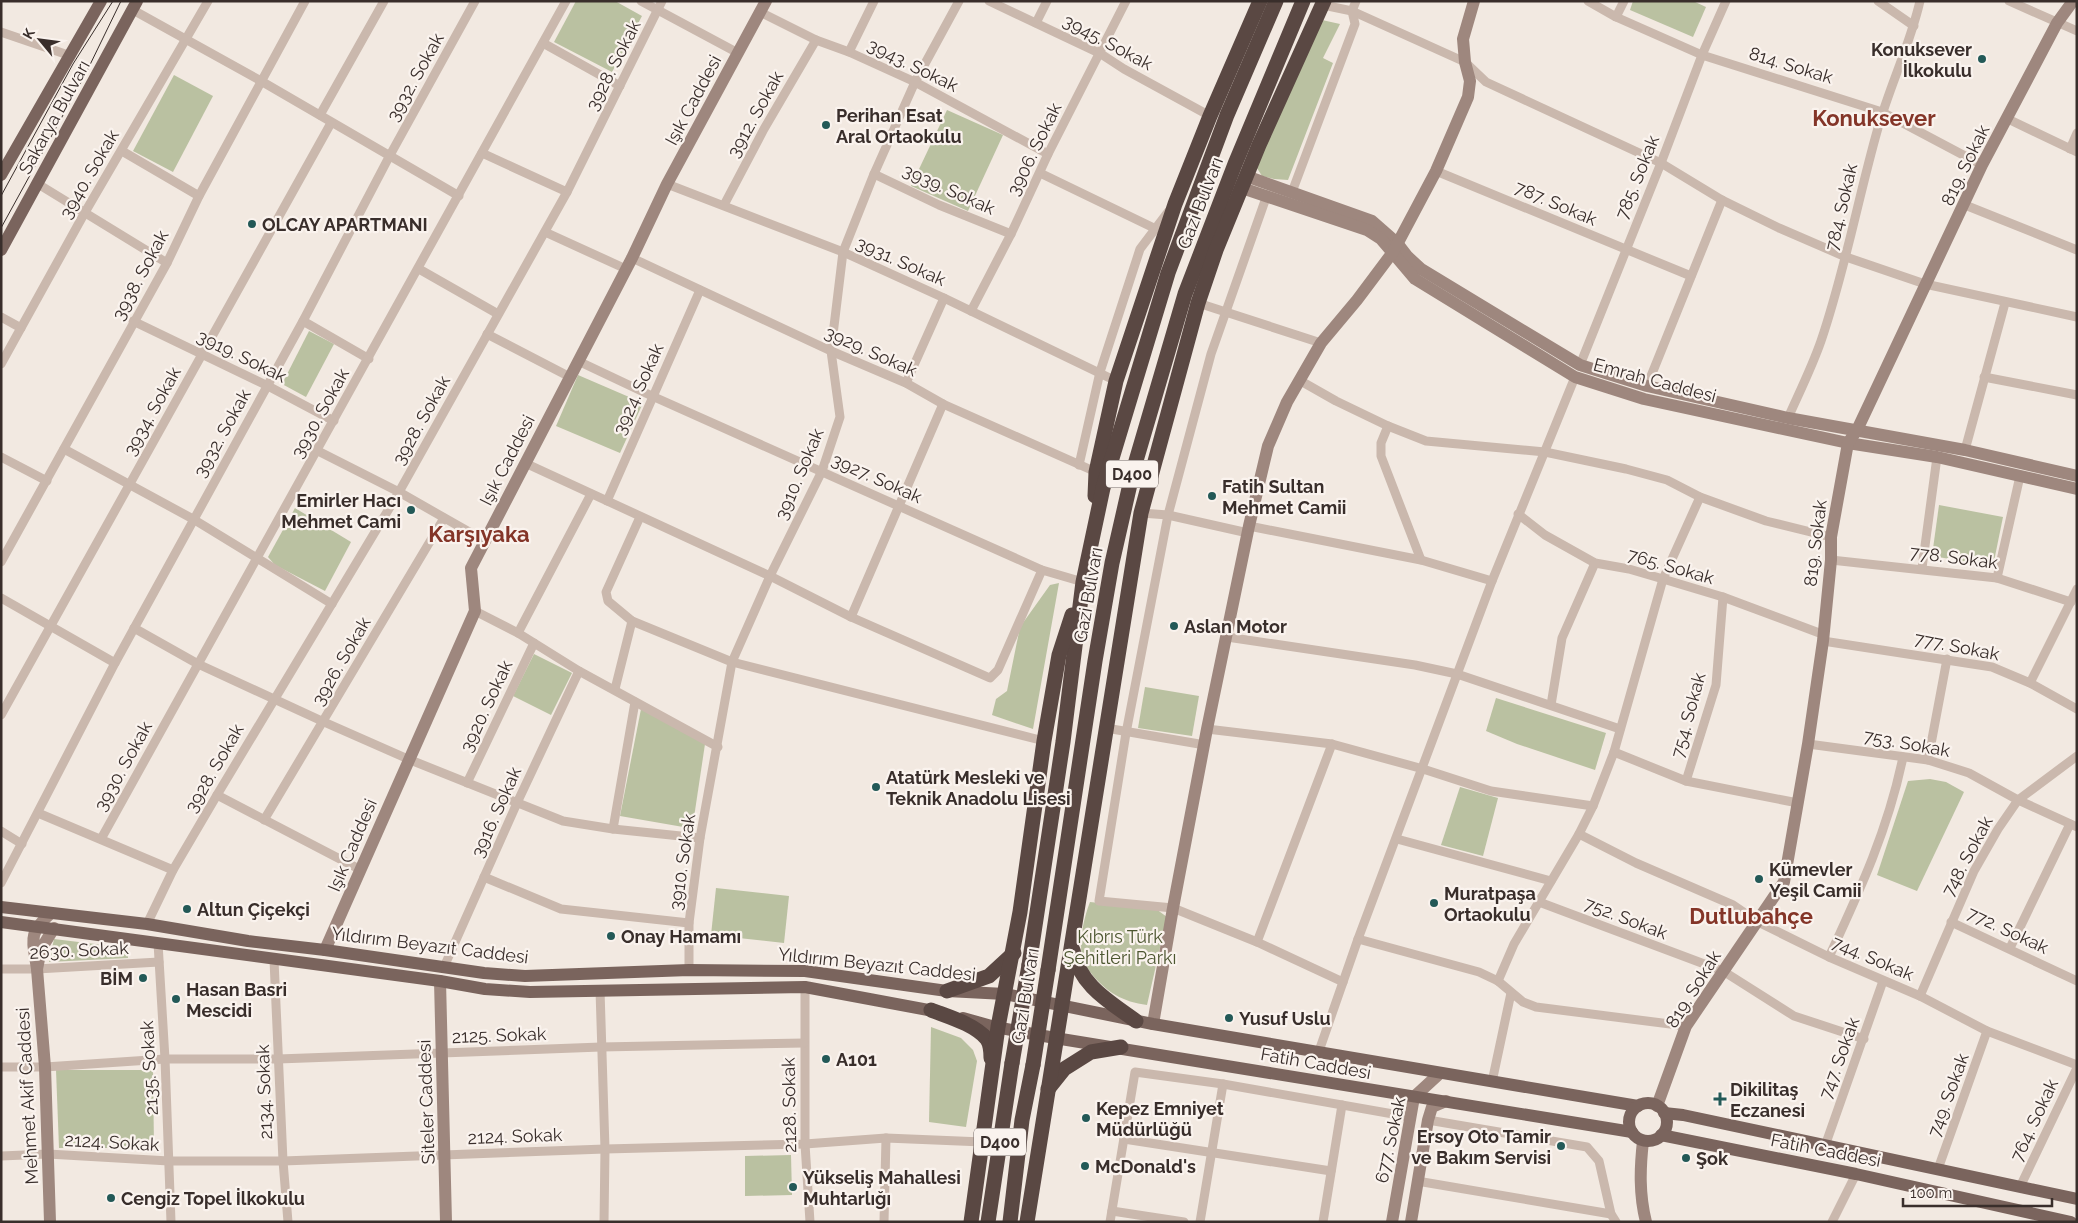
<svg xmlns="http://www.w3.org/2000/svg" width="2078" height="1223" font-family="Raleway,sans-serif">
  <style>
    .green { fill: #bac1a1 }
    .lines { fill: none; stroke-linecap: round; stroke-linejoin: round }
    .street { stroke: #cab8ad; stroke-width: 9 }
    .secondary { stroke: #9e877e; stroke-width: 12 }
    .primary { stroke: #7a645d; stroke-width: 12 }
    .highway { stroke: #5a4843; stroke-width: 15 }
    .tram { stroke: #392e2b; stroke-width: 1 }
    .highway-bridge { stroke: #5a4843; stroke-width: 15 }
    .poi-dot { fill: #235957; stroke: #faf3ee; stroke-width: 2 }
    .labels { text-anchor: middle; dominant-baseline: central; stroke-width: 4.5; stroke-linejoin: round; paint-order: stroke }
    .shield { fill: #faf3ee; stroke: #736966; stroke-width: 1 }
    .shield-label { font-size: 16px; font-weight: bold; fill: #392e2b }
    .street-label { font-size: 18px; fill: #392e2b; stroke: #faf3ee }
    .poi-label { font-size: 18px; font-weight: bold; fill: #392e2b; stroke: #faf3ee; text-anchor: start }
    .park-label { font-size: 18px; fill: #4c5630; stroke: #faf3ee }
    .district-label { font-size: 22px; font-weight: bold; fill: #843528; stroke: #faf3ee }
  </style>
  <rect width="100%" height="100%" fill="#f2e9e1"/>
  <g class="green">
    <path d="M576,1H615L642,16L612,72L554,42Z"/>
    <path d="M1633,1H1693L1706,7L1693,37L1630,10Z"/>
    <path d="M1322,20L1340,24L1323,58L1333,63L1288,180L1274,179L1262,176L1255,165Z"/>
    <path d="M174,75L213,96L173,172L133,151Z"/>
    <path d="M947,110L1003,135L968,211L911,186Z"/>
    <path d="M309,331L334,344L306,397L282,384Z"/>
    <path d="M578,375L643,403L620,453L556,426Z"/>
    <path d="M1939,505L2003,517L1993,566L1932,556Z"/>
    <path d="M295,508L351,542L325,591L275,565L268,557Z"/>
    <path d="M1059,583L1033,729L992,715L996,699L1007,691L1020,627L1050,585Z"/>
    <path d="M534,654L572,673L551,715L513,696Z"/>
    <path d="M1145,687L1199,696L1192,736L1138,728Z"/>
    <path d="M1496,698L1606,733L1595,770L1517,744L1486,731Z"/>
    <path d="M641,709L705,744L693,824L689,828L620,816Z"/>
    <path d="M1930,779L1946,782L1964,792L1917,891L1877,875L1908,781Z"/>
    <path d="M1460,787L1498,798L1483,856L1441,845Z"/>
    <path d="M716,888L789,896L784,943L711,935Z"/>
    <path d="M1090,902L1156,909L1167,917L1147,1005C1123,1002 1106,992 1091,973C1088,969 1084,964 1083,960C1078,943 1084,917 1090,902Z"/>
    <path d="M54,939L128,948V958L49,962Z"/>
    <path d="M931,1027L961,1038L973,1050L977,1061L966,1127L929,1122Z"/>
    <path d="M56,1070H153L154,1148H59Z"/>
    <path d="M791,1155L792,1195L745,1196V1156Z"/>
  </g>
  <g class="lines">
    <g class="street">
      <path d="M641,1L738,53"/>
      <path d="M989,1L1101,54L1124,69L1210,116"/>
      <path d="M1588,1L1616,17L1702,55L1882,112L1982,165"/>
      <path d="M1878,1L1914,26"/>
      <path d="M2009,1L2077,31"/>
      <path d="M1323,5L1352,11L1465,62L1486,82L1661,163L1722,200L1779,228L1846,257L1925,284L2077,317"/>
      <path d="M133,10L261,81L459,196"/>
      <path d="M760,12L816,40L849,52L915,82L1048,154"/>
      <path d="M1616,17L1624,1"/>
      <path d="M1036,23L1047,1"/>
      <path d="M1,32L71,56"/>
      <path d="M543,43L620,86"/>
      <path d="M849,52L874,1"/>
      <path d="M320,115L384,1"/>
      <path d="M2008,119L2077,152"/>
      <path d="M2070,149L2077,133"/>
      <path d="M122,151L199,196"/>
      <path d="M482,153L567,192"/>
      <path d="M1436,171L1691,276"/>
      <path d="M1040,173L1156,229"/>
      <path d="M874,174L939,205L1011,234"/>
      <path d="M38,184L167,263"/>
      <path d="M667,184L843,252L944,298L1116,381"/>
      <path d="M1292,192L1355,24L1352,11L1356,1"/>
      <path d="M1267,195L1211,354L1168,515L1126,733L1099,901L1173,908L1257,942L1343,982"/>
      <path d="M724,205L764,129L816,40"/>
      <path d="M1965,205L2077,250"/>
      <path d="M545,232L626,269"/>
      <path d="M632,258L831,351L906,383L943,404L1096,472"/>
      <path d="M419,269L498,314"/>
      <path d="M1198,303L1321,343"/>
      <path d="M971,311L1011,234L1048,154L1126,1"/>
      <path d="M1,317L21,328"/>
      <path d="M133,321L268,386L334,421"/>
      <path d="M303,321L369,359"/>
      <path d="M487,334L570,377"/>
      <path d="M578,361L652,396L1042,570L1083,582"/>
      <path d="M1,364L84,214L208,1"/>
      <path d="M1580,365L1661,163L1702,55L1726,1"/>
      <path d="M1984,377L2077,395"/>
      <path d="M1299,380L1336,401L1388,426L1426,441L1545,452L1626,469L1667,480L1700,497L1766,521L1831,537"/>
      <path d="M906,383L944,298"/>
      <path d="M1647,386L1722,200"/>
      <path d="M1788,418C1799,393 1812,367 1821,341C1845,271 1858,198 1878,128C1890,85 1910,45 1920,1"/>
      <path d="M1388,426L1381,443V456L1421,560"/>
      <path d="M64,449L193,519L332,604"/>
      <path d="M1965,450L2005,303"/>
      <path d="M318,451L399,492L485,541"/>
      <path d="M1,457L47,481"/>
      <path d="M525,463L770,576L851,617L990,678L998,670L1042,570"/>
      <path d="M1079,465L1100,372L1140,249L1168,212"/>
      <path d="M607,501L700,290"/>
      <path d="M1141,513L1168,515L1248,533"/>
      <path d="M1518,514L1545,535L1595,563L1629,569L1663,579L1723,597L1822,634"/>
      <path d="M1249,526L1421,560L1492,581"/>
      <path d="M1831,560L1997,578L2071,602"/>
      <path d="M1,562L167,263L199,196L305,1"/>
      <path d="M1922,568L1937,457"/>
      <path d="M1997,578L2020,476"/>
      <path d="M1,598L115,663"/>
      <path d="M475,611L518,633L579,671L718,747"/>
      <path d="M851,617L943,404"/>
      <path d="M632,621L732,662L1044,741"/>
      <path d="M134,628L198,664L324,722L408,759L563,821L613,829L700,838"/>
      <path d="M518,633L591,494"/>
      <path d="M1227,637L1415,665L1457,674L1620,729"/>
      <path d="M1823,641L1992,667L2030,683L2077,709"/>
      <path d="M2030,683L2077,589"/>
      <path d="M615,689L632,621L608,601L606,592L640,517"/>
      <path d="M1551,705L1562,638L1595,563"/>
      <path d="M1,715L331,123"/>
      <path d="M1106,728L1205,745"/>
      <path d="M1207,729L1332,744L1423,769L1491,791L1593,806"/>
      <path d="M1808,744L1928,760L1969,773L2018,800L2077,827"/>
      <path d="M1614,752L1686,781L1798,803"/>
      <path d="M1928,760L1947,659"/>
      <path d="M1686,781L1716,685L1723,597"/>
      <path d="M467,783L534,643"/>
      <path d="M217,795L361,870"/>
      <path d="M38,813L173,870"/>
      <path d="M264,820L444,518"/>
      <path d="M613,829L635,702"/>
      <path d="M1,831L22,844"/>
      <path d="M1579,834L1636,863L1733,905L1758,922L1829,957L1920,996L1987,1031L2077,1065"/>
      <path d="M101,839L566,1"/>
      <path d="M1397,839L1551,881"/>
      <path d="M484,877L561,909L689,923"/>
      <path d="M1,883L115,663L303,321L389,157L475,1"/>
      <path d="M1539,902L1723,971L1794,1016L1864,1039"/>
      <path d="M1951,922L2077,981"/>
      <path d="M147,924L173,870L217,795L399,492L567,192L662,1"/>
      <path d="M1358,939L1479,972L1498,981L1523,1002L1536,1007L1686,1026"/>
      <path d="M1257,942L1332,744"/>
      <path d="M158,943L165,1059L171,1222"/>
      <path d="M2010,948L2070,824"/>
      <path d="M1829,957C1860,890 1888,830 1903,757"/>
      <path d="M274,960L283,1161L288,1222"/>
      <path d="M444,967L517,803L579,671"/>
      <path d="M1,969H37L159,962"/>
      <path d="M689,970V923L700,838L732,662L770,576L822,471L840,417L831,351L843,252L874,174L915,82L959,1"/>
      <path d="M1498,981L1514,944L1579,834L1593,806L1614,752L1663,579L1700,497"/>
      <path d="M805,987V1144L810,1222"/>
      <path d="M600,990L605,1149L604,1222"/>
      <path d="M1920,996L1974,871L1998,829L2018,800L2077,756"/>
      <path d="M1319,1051L1358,939L1492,581L1575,377"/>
      <path d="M1,1067H45L165,1059H278L601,1047L804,1043"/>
      <path d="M1492,1082L1511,993"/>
      <path d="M1428,1120L1587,1147L1599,1161L1611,1214L1616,1222"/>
      <path d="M1124,1139L1331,1171"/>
      <path d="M1825,1146L1883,981"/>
      <path d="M1,1156L48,1154L169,1161H283L605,1149L805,1144L886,1138L983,1142"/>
      <path d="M1938,1169L1987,1031"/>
      <path d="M1417,1181L1611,1214"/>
      <path d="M2020,1187L2077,1068"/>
      <path d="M1112,1211L1184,1222"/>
      <path d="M884,1222L886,1138"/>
      <path d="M1110,1222L1135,1072L1223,1084L1410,1117"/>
      <path d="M1200,1222L1223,1084"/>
      <path d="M1323,1222L1342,1105"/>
      <path d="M1832,1222L1856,1174"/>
    </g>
    <g class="secondary">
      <path d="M1246,176L1372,221L1397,243L1407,256L1421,269L1580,365L1647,386L1788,418L1965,450L2077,476"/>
      <path d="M1242,188L1367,230L1381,239L1415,279L1575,377L1644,399L1848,443L1937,457L2077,489"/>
      <path d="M51,913C27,934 33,940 37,969L41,949L54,928"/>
      <path d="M325,950L475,611L471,568L632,258L667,184L766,1"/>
      <path d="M37,969L45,1067L50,1222"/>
      <path d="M440,981L446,1222"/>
      <path d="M1153,1024L1173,908L1207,729L1249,526L1268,446L1287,402L1321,343L1357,300L1393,252L1436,171L1468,97L1470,81L1465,62L1463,39L1474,1"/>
      <path d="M1657,1106L1686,1026L1784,882L1808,744L1823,641L1831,560V537L1848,443L1857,430L1982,165L2057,23L2073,1"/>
      <path d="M1643,1141C1640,1168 1639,1194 1646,1222"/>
      <path d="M1392,1222L1414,1097L1439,1074"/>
      <path d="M1411,1222L1428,1120L1432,1107L1446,1101"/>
    </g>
    <g class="primary">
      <path d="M1,175L101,1"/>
      <path d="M1,250L137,1"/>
      <path d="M1,907L147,924L248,941L325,950L484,973L525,976L689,970L805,971L947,991L1005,994L1153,1024L1638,1106"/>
      <path d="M1,922L440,981L485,989L530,992L805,987L939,1012"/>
      <path d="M963,1018L995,1027L1055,1038L1632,1132"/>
      <circle cx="1648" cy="1122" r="19"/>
      <path d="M1664,1113L1683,1115L2077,1199"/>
      <path d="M1661,1135L1856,1174L2071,1222"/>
    </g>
    <g class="highway">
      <path d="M1095,496L1096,472L1116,381L1175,204L1210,116L1260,1"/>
      <path d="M1073,950C1079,985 1110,1002 1136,1021"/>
      <path d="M1029,965L1063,742L1083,582L1103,488L1168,273L1227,115L1276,1"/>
      <path d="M1048,970L1095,661L1112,563L1133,471L1185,294L1235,164L1303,1"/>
      <path d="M947,991L989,976L1014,953"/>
      <path d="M931,1010C949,1017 974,1024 987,1039C991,1045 991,1052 991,1058"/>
      <path d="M1048,1089L1064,1069L1091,1052L1121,1047"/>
      <path d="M971,1222L998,1027L1020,912L1044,741L1059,655L1072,615"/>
      <path d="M988,1222L1012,1063"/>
      <path d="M1010,1222L1022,1120L1033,1065"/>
      <path d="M1027,1222L1141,513L1198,303L1216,250L1259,145L1324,1"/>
    </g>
    <g class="tram">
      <path d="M1,196L73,64L113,1"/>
      <path d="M1,228L85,75L121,1"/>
    </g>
    <g class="highway-bridge">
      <path d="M1012,1063L1029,965"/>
      <path d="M1033,1065L1048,970"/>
    </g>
  </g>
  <g class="poi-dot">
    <circle cx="1982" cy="59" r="5"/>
    <circle cx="826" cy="125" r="5"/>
    <circle cx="252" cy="224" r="5"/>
    <circle cx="1212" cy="496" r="5"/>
    <circle cx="411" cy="510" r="5"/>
    <circle cx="1174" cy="626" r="5"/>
    <circle cx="876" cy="787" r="5"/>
    <circle cx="1759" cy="879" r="5"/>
    <circle cx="1434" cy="903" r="5"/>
    <circle cx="187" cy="909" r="5"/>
    <circle cx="611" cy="936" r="5"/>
    <circle cx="143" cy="978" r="5"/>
    <circle cx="176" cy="999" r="5"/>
    <circle cx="1229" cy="1018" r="5"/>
    <circle cx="826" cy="1059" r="5"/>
    <path d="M1717.5 1091.5h5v5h5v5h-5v5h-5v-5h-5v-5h5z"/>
    <circle cx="1086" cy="1118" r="5"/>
    <circle cx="1561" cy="1146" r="5"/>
    <circle cx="1686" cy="1158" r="5"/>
    <circle cx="1085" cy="1166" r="5"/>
    <circle cx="793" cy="1187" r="5"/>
    <circle cx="111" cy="1198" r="5"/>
  </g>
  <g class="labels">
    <g class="shield">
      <rect x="1106" y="460.5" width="52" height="27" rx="4"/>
      <rect x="974" y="1128.5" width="52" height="27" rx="4"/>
    </g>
    <g class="shield-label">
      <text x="1132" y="474">D400</text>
      <text x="1000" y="1142">D400</text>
    </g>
    <g class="street-label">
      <text transform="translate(1108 42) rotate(28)">3945. Sokak</text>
      <text transform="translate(613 65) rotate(-63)">3928. Sokak</text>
      <text transform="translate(913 65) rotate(26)">3943. Sokak</text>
      <text transform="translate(1791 65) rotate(17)">814. Sokak</text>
      <text transform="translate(415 77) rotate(-61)">3932. Sokak</text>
      <text transform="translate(693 100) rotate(-62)">Işık Caddesi</text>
      <text transform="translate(755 114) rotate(-61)">3912. Sokak</text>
      <text transform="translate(54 117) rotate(-61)">Sakarya Bulvarı</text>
      <text transform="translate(1034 149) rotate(-64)">3906. Sokak</text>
      <text transform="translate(1965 165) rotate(-64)">819. Sokak</text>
      <text transform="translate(89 174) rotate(-60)">3940. Sokak</text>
      <text transform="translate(1637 177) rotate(-68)">785. Sokak</text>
      <text transform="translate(949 189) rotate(24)">3939. Sokak</text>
      <text transform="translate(1200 203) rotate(-69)">Gazi Bulvarı</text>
      <text transform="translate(1556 203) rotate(23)">787. Sokak</text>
      <text transform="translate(1841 207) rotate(-77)">784. Sokak</text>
      <text transform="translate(901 261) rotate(24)">3931. Sokak</text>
      <text transform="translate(140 275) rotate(-62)">3938. Sokak</text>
      <text transform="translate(871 351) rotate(24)">3929. Sokak</text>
      <text transform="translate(242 356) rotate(26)">3919. Sokak</text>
      <text transform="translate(1655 380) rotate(15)">Emrah Caddesi</text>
      <text transform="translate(638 389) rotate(-66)">3924. Sokak</text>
      <text transform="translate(152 411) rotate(-61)">3934. Sokak</text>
      <text transform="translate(320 413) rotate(-61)">3930. Sokak</text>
      <text transform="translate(421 420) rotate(-61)">3928. Sokak</text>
      <text transform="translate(222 433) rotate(-61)">3932. Sokak</text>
      <text transform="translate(507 460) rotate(-63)">Işık Caddesi</text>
      <text transform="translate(799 474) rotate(-67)">3910. Sokak</text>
      <text transform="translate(877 478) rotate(24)">3927. Sokak</text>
      <text transform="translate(1815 543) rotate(-83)">819. Sokak</text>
      <text transform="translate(1954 557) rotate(7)">778. Sokak</text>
      <text transform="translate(1671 566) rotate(16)">765. Sokak</text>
      <text transform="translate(1088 595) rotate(-80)">Gazi Bulvarı</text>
      <text transform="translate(1957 646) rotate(11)">777. Sokak</text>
      <text transform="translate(341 661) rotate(-60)">3926. Sokak</text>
      <text transform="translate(486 706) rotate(-65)">3920. Sokak</text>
      <text transform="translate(1688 715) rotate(-75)">754. Sokak</text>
      <text transform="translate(1907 743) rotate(10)">753. Sokak</text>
      <text transform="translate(123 766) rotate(-61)">3930. Sokak</text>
      <text transform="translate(214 768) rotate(-60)">3928. Sokak</text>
      <text transform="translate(496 812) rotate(-66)">3916. Sokak</text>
      <text transform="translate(352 845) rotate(-67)">Işık Caddesi</text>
      <text transform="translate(1967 856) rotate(-62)">748. Sokak</text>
      <text transform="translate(682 862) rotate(-82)">3910. Sokak</text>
      <text transform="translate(1626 918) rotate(21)">752. Sokak</text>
      <text transform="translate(2008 930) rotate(25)">772. Sokak</text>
      <text transform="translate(430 945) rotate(7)">Yıldırım Beyazıt Caddesi</text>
      <text transform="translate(79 950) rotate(-3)">2630. Sokak</text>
      <text transform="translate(1873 958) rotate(23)">744. Sokak</text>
      <text transform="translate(877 964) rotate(6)">Yıldırım Beyazıt Caddesi</text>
      <text transform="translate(1693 989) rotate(-58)">819. Sokak</text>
      <text transform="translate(1025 996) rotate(-81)">Gazi Bulvarı</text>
      <text transform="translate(499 1035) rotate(-2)">2125. Sokak</text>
      <text transform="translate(1839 1058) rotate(-70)">747. Sokak</text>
      <text transform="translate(1316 1063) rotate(10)">Fatih Caddesi</text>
      <text transform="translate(149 1068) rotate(-93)">2135. Sokak</text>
      <text transform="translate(264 1092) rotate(-92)">2134. Sokak</text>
      <text transform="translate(1948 1095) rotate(-70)">749. Sokak</text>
      <text transform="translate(27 1096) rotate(-93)">Mehmet Akif Caddesi</text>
      <text transform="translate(426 1102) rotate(-92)">Siteler Caddesi</text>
      <text transform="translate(789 1105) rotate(-91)">2128. Sokak</text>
      <text transform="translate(2034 1120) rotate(-65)">764. Sokak</text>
      <text transform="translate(515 1136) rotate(-2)">2124. Sokak</text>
      <text transform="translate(1390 1140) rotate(-78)">677. Sokak</text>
      <text transform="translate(112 1142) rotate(3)">2124. Sokak</text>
      <text transform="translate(1826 1150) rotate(11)">Fatih Caddesi</text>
    </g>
    <g class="poi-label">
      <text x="1972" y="49" text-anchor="end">Konuksever<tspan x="1972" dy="21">İlkokulu</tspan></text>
      <text x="836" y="115">Perihan Esat<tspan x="836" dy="21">Aral Ortaokulu</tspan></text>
      <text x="262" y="224">OLCAY APARTMANI</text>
      <text x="1222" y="486">Fatih Sultan<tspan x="1222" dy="21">Mehmet Camii</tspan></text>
      <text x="401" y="500" text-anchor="end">Emirler Hacı<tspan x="401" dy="21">Mehmet Cami</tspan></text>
      <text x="1184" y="626">Aslan Motor</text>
      <text x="886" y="777">Atatürk Mesleki ve<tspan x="886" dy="21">Teknik Anadolu Lisesi</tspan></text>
      <text x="1769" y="869">Kümevler<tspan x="1769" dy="21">Yeşil Camii</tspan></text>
      <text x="1444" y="893">Muratpaşa<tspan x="1444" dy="21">Ortaokulu</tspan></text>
      <text x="197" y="909">Altun Çiçekçi</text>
      <text x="621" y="936">Onay Hamamı</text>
      <text x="133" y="978" text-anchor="end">BİM</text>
      <text x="186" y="989">Hasan Basri<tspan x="186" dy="21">Mescidi</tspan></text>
      <text x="1239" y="1018">Yusuf Uslu</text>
      <text x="836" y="1059">A101</text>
      <text x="1730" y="1089">Dikilitaş<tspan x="1730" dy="21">Eczanesi</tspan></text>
      <text x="1096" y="1108">Kepez Emniyet<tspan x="1096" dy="21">Müdürlüğü</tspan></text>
      <text x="1551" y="1136" text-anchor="end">Ersoy Oto Tamir<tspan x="1551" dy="21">ve Bakım Servisi</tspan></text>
      <text x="1696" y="1158">Şok</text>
      <text x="1095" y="1166">McDonald's</text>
      <text x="803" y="1177">Yükseliş Mahallesi<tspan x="803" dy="21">Muhtarlığı</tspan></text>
      <text x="121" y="1198">Cengiz Topel İlkokulu</text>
    </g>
    <g class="park-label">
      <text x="1120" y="936">Kıbrıs Türk<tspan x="1120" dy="21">Şehitleri Parkı</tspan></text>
    </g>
    <g class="district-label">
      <text x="1874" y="118">Konuksever</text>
      <text x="479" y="534">Karşıyaka</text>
      <text x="1751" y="916">Dutlubahçe</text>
    </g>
  </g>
  <rect width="2078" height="1223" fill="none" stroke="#392e2b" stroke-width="5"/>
  <g transform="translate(40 40) rotate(299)" stroke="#faf3ee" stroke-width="4" paint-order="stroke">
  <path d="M0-4L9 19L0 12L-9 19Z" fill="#392e2b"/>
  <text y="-8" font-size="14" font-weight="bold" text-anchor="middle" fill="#392e2b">K</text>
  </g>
  <path d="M1903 1198v8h149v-8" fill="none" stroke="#392e2b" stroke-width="2.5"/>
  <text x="1910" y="1198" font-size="15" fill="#392e2b" stroke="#faf3ee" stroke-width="4" paint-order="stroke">100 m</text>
</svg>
